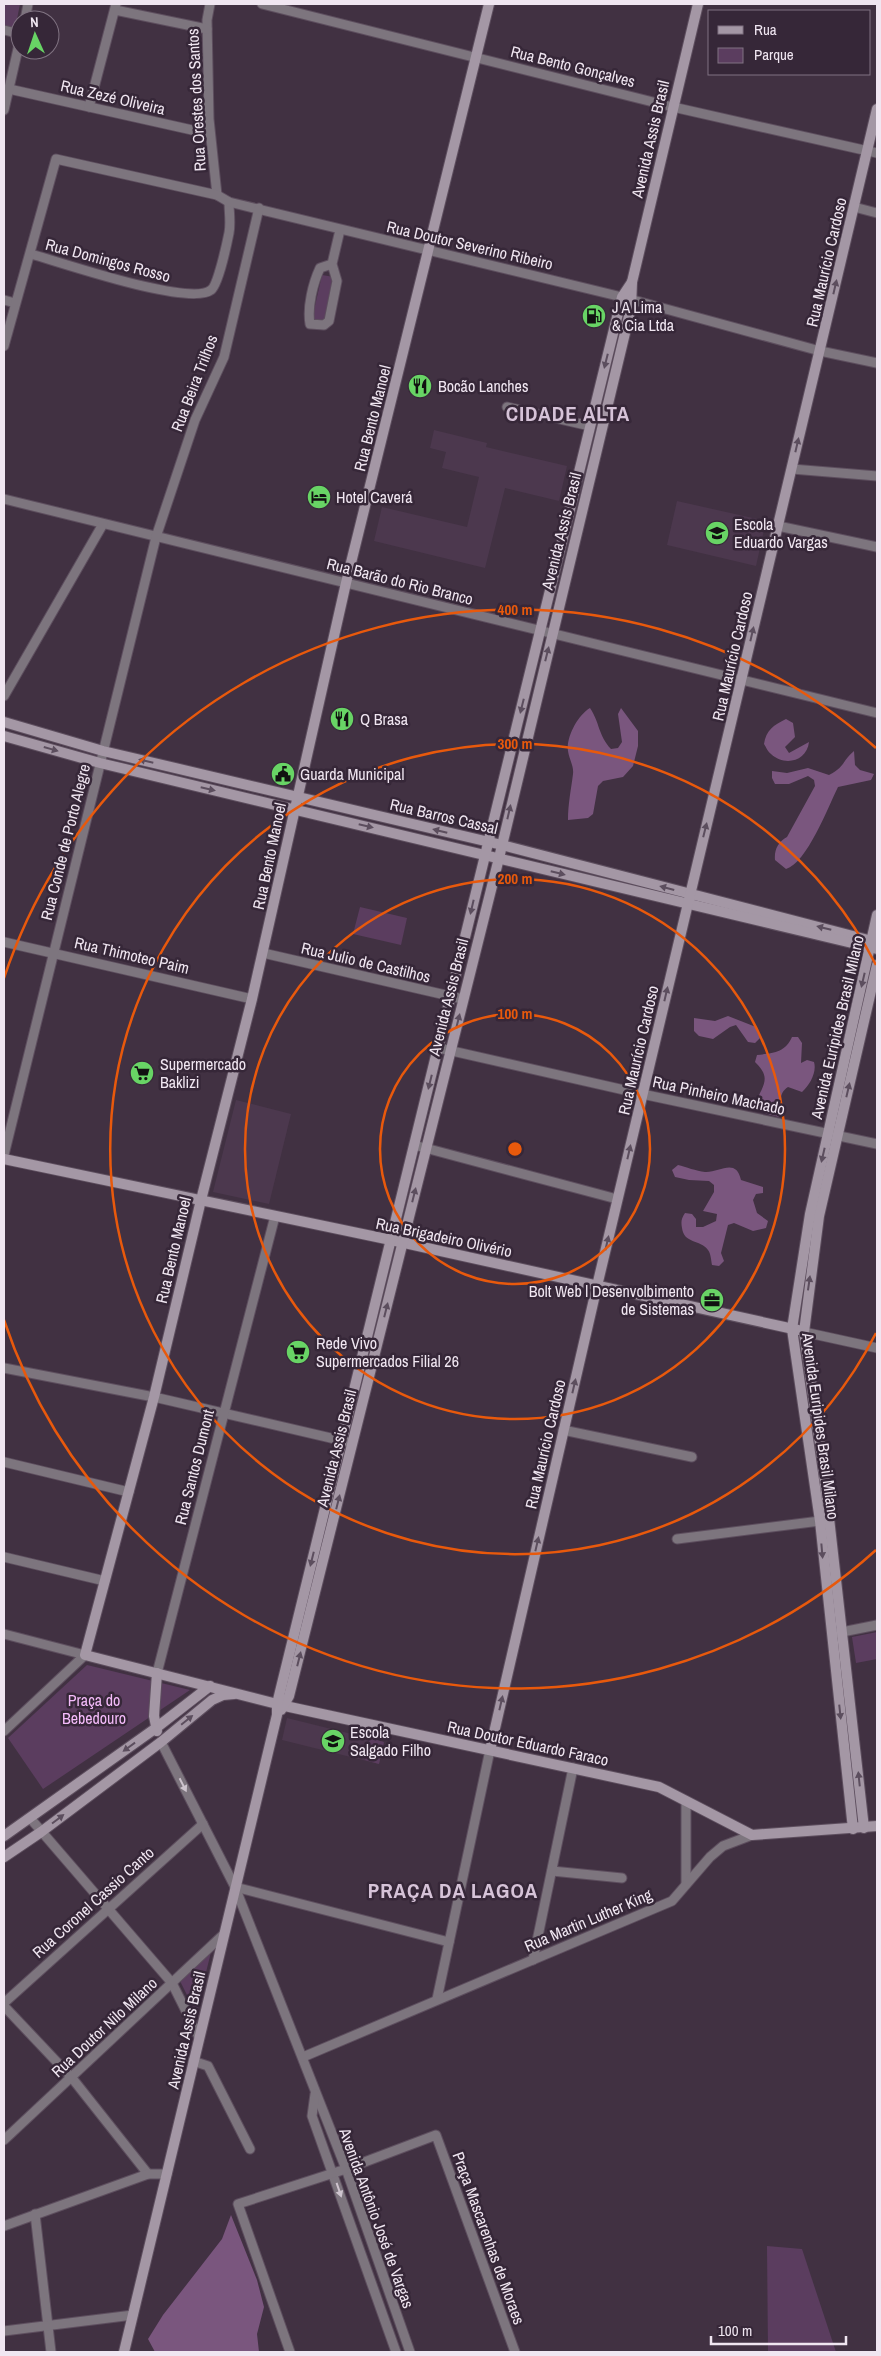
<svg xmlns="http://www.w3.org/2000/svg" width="881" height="2356" font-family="'Archivo Narrow',sans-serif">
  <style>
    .built { fill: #4c384e }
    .green { fill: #5b3d5f }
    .forest { fill: #7a567e }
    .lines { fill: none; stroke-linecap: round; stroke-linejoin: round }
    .street-casing { stroke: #5d4e5e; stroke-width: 11 }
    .secondary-casing { stroke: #5d4e5e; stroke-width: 12 }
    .street { stroke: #7d757e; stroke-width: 9 }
    .secondary { stroke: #a497a5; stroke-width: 10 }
    .oneway { fill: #5c4e5e }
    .oneway2 { fill: #cec4ce }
    .ring { fill: none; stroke: #e8590c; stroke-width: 2.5 }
    .labels { text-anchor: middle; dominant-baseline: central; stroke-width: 5; stroke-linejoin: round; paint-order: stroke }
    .street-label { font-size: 16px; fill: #f0e6f1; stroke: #362738 }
    .poi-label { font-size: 16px; fill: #f0e6f1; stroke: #362738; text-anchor: start }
    .park-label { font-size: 16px; fill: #f4bbfa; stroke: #362738 }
    .district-label { font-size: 21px; font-weight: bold; letter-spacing: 1px; fill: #d6c3d8; stroke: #362738 }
    .centre { fill: #e8590c; stroke: #362738; stroke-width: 2.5 }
    .ring-label { font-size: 15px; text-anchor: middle; font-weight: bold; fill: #e8590c; stroke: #362738; stroke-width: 5; stroke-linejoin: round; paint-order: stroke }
  </style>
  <rect width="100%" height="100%" fill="#413142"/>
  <g class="built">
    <path d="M434,430L487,443L486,447L567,466L559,501L505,488L485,568L374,541L382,507L467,527L479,477L442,468L446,452L430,448Z"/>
    <path d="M677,501L766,521L756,566L667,545Z"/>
    <path d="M236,1100L291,1114L269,1204L213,1192Z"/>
    <path d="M287,1718L384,1742L379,1764L282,1740Z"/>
  </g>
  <g class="green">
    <path d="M4,4H20L15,29L4,26Z"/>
    <path d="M322,275L334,277L324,322L312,319Z"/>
    <path d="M360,907L407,918L401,945L353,934Z"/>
    <path d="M877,1632V1659L856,1663L852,1637Z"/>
    <path d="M87,1665L190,1690L43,1789L8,1738Z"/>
    <path d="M370,1738L384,1742L379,1764L365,1760Z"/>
    <path d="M212,1948L196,2013L179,1979Z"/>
    <path d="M767,2246L802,2249L836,2352H768Z"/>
  </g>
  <g class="forest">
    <path d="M590,708C600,723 598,735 611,749L618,748L622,742L618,714L621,708L638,731V746L633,766L623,777L603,781L598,786L593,814L588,818L568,820C568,804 571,790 573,774C574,766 569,759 568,751C566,737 578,715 590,708Z"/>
    <path d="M786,719L793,723L795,737L785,747L789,753L809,742C807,761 785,767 771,754C768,752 766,747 764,744C766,730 774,725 786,719Z"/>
    <path d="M854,751L855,765L860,770L874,774L871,780L838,787C828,807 807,863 786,869L775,860C774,850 778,842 787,837L815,786L814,780L808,776L789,784H775L772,778V771L787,773L808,768L829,775C846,766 842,761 854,751Z"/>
    <path d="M728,1016L756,1027L760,1038L755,1043L748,1042L736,1025L730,1027L713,1039L699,1036L694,1031V1018L715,1021Z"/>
    <path d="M792,1037H798L802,1043L801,1063L807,1060L814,1062C817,1072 810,1085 802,1092L788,1087C778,1094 781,1101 784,1111L779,1117C768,1114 761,1114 755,1104C763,1085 772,1078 755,1062L757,1055C773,1053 785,1053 792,1037Z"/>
    <path d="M678,1165C686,1167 696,1171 705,1172C719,1173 736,1157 741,1180L763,1187V1193L756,1194L753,1200L757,1213L768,1221L766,1228L753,1231L734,1223L728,1225L721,1253L724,1261L719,1266L712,1265C711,1260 711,1254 708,1250C700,1239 684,1244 682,1228C681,1222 681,1219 685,1213L692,1214L696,1219V1227H703L716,1221L717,1214L703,1211L714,1192V1185L709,1181L689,1180L675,1177L672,1170Z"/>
    <path d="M231,2215L257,2280L264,2307L257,2334L259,2352H155L148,2339L163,2315L222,2239Z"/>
  </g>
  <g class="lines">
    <g class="street-casing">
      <g id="street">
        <path d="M210,4L207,20L209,119L217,195"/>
        <path d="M262,4L673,107L877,153"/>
        <path d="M115,10L207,29"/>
        <path d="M25,20L28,4"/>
        <path d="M4,30L20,34"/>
        <path d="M9,89L210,134"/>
        <path d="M89,107L116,4"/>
        <path d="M4,110L20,40"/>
        <path d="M854,207L877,213"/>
        <path d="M31,254C60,262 190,307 211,290C218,285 227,243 229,233C231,223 229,212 229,202"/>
        <path d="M332,264L320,268C313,283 307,307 310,324L324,325L329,321L337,281L332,264L340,230"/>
        <path d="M4,300L15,303"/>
        <path d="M4,346L56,159L217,195L229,202L622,297L820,351L877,363"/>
        <path d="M507,407L590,426"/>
        <path d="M792,469L877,476"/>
        <path d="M4,499L877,713"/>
        <path d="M778,526L877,547"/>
        <path d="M4,696L103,524"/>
        <path d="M4,942L252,999"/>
        <path d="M263,953L463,999"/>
        <path d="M439,1048L642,1094L877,1144"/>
        <path d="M414,1145L617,1199"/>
        <path d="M4,1155L156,537L195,420L224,357L259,208"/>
        <path d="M804,1332L877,1348"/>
        <path d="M4,1368L154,1397L348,1442"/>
        <path d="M563,1430L692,1457"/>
        <path d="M4,1462L129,1492"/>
        <path d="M677,1539L820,1521"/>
        <path d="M4,1557L105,1581"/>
        <path d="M837,1633L877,1625"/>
        <path d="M4,1634L85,1655"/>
        <path d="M157,1673L275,1216"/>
        <path d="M4,1731L85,1655"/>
        <path d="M161,1742L235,1887L346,2169L410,2352"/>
        <path d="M686,1801V1884"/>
        <path d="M30,1818L172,1983L199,2037"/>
        <path d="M552,1871L622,1878"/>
        <path d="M235,1887L449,1942"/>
        <path d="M533,1960L573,1768"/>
        <path d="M437,1999L490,1750"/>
        <path d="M4,2003L203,1824"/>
        <path d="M4,2006L72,2078L148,2174"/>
        <path d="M303,2057L672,1901L710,1857L723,1846L752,1835"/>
        <path d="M193,2061L208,2066L250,2149"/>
        <path d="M315,2094L312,2116L396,2352"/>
        <path d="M4,2140L224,1934"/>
        <path d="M35,2214L51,2352"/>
        <path d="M4,2226L148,2174H167"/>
        <path d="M4,2331L133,2315"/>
        <path d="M290,2352L238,2204L346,2169L436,2135L515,2352"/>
      </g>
    </g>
    <g class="secondary-casing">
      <g id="secondary">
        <path d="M489,4L346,583L252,999L201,1200L154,1397L85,1655L285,1706L659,1787L752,1835L877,1826"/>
        <path d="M4,722L103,751L502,845L876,942"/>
        <path d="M4,736L100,763L877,949"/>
        <path d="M4,1159L391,1240L798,1330"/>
        <path d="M281,1710L289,1696L499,858L631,308L632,282L698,4"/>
        <path d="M157,1731L154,1716L157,1673"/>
        <path d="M490,1750L597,1286L877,109"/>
        <path d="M864,1828L823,1465L804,1332L819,1216L877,965"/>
        <path d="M853,1829L820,1521L792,1329L810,1214L877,915"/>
        <path d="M4,1836L156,1728L210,1686"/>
        <path d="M4,1857L41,1832L161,1742L212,1700L223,1695L234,1694"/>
        <path d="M124,2352L277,1715V1704L620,305L622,297L632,282"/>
      </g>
    </g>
    <use href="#street" class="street"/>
    <use href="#secondary" class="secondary"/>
  </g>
  <defs><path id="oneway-solid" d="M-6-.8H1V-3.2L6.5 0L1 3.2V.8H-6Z" transform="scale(1.25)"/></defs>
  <g class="oneway">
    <use href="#oneway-solid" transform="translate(835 287) rotate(-77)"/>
    <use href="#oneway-solid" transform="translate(606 361) rotate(104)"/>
    <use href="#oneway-solid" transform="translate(797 445) rotate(-77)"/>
    <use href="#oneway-solid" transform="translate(752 634) rotate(-77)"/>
    <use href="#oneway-solid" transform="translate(547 654) rotate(-76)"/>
    <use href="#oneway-solid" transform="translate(522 706) rotate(104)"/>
    <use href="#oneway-solid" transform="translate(51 749) rotate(16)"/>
    <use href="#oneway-solid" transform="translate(146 761) rotate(-167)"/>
    <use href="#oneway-solid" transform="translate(208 789) rotate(13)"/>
    <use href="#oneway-solid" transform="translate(509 812) rotate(-77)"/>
    <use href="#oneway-solid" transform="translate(366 826) rotate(13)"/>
    <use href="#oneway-solid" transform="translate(705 830) rotate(-76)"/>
    <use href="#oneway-solid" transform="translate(440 831) rotate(-166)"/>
    <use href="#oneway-solid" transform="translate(558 873) rotate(14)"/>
    <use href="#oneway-solid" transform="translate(667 888) rotate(-165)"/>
    <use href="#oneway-solid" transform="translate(472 907) rotate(103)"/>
    <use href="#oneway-solid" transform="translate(824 928) rotate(-166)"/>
    <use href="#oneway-solid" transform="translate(863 980) rotate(103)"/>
    <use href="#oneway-solid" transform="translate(666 994) rotate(-77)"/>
    <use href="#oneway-solid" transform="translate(458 1021) rotate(-76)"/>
    <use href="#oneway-solid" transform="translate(430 1082) rotate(104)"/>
    <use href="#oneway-solid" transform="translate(848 1090) rotate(-77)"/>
    <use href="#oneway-solid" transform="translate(629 1152) rotate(-77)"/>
    <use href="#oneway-solid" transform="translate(823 1155) rotate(103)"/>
    <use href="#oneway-solid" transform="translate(414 1195) rotate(-76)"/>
    <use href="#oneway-solid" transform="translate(607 1243) rotate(-77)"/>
    <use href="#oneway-solid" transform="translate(809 1283) rotate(-82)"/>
    <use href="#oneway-solid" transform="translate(386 1310) rotate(-76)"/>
    <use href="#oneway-solid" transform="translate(574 1386) rotate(-77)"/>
    <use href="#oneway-solid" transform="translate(338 1502) rotate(-76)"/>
    <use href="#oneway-solid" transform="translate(537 1544) rotate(-77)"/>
    <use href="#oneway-solid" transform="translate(822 1551) rotate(85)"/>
    <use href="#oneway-solid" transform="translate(312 1559) rotate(104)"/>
    <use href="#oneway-solid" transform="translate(299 1659) rotate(-76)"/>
    <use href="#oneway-solid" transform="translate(501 1703) rotate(-77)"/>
    <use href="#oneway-solid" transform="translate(840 1712) rotate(84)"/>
    <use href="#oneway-solid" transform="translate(187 1720) rotate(-39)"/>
    <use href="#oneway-solid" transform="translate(129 1747) rotate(144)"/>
    <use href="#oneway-solid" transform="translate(859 1779) rotate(-96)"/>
    <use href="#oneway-solid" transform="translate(58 1819) rotate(-37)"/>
  </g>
  <g class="oneway2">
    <use href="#oneway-solid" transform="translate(183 1785) rotate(63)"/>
    <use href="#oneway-solid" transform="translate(339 2190) rotate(71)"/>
  </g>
  <g class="ring">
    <circle cx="515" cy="1149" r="135"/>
    <circle cx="515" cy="1149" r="270"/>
    <path d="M876 1333A405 405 0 1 1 876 965"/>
    <path d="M876 1550A539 539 0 0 1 4 1320M4 978A539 539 0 0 1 876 748"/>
  </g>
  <defs>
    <g id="fuel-disc" transform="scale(1.25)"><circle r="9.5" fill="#68d465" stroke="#362738"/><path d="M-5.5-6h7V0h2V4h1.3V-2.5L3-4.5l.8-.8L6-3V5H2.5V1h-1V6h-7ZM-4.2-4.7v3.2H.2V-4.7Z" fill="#111"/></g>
    <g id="restaurant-disc" transform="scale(1.25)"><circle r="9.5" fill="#68d465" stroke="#362738"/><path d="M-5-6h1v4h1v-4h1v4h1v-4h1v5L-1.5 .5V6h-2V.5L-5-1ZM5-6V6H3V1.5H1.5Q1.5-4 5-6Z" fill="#111"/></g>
    <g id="hotel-disc" transform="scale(1.25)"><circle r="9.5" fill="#68d465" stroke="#362738"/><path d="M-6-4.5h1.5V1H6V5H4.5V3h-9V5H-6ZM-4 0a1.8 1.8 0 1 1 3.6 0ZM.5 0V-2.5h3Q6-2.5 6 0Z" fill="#111"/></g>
    <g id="school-disc" transform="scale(1.25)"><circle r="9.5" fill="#68d465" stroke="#362738"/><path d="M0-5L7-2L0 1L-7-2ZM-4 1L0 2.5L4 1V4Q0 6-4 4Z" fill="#111"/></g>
    <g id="civic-disc" transform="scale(1.25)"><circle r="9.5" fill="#68d465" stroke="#362738"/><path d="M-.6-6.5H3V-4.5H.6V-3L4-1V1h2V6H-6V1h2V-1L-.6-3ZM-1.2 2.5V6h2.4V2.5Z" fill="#111"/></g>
    <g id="supermarket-disc" transform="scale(1.25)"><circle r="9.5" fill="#68d465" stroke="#362738"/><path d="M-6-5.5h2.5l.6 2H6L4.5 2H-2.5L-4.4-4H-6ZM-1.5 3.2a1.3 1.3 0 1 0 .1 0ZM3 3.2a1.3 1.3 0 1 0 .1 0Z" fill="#111"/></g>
    <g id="office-disc" transform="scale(1.25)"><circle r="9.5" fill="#68d465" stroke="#362738"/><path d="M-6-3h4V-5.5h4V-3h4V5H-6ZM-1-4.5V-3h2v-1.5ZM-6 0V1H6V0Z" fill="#111"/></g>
  </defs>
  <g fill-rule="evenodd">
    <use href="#fuel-disc" x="594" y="316"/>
    <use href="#restaurant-disc" x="420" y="386"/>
    <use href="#hotel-disc" x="319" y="497"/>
    <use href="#school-disc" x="717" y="533"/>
    <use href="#restaurant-disc" x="342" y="719"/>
    <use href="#civic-disc" x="283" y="774"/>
    <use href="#supermarket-disc" x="142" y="1073"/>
    <use href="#office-disc" x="712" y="1300"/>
    <use href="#supermarket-disc" x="298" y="1352"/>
    <use href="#school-disc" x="333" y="1741"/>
  </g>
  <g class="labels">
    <g class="street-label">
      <text transform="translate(573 66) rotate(14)">Rua Bento Gonçalves</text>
      <text transform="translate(113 97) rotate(13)">Rua Zezé Oliveira</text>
      <text transform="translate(196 100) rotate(-93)">Rua Orestes dos Santos</text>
      <text transform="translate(650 139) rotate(-77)">Avenida Assis Brasil</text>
      <text transform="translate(470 245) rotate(13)">Rua Doutor Severino Ribeiro</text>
      <text transform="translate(108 260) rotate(15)">Rua Domingos Rosso</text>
      <text transform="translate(826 262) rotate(-77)">Rua Maurício Cardoso</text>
      <text transform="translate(194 383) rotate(-69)">Rua Beira Trilhos</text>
      <text transform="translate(372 418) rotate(-76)">Rua Bento Manoel</text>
      <text transform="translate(561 531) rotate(-76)">Avenida Assis Brasil</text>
      <text transform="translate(400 581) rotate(14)">Rua Barão do Rio Branco</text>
      <text transform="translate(732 656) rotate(-77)">Rua Maurício Cardoso</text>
      <text transform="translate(444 816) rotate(13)">Rua Barros Cassal</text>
      <text transform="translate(65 842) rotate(-76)">Rua Conde de Porto Alegre</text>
      <text transform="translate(269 856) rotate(-78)">Rua Bento Manoel</text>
      <text transform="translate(132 955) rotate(13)">Rua Thimoteo Paim</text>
      <text transform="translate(366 962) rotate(13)">Rua Julio de Castilhos</text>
      <text transform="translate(448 997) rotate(-76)">Avenida Assis Brasil</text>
      <text transform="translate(837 1027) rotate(-77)">Avenida Euripides Brasil Milano</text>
      <text transform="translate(638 1050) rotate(-77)">Rua Maurício Cardoso</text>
      <text transform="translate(719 1095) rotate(12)">Rua Pinheiro Machado</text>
      <text transform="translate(444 1237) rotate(12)">Rua Brigadeiro Olivério</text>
      <text transform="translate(173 1250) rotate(-77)">Rua Bento Manoel</text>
      <text transform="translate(821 1426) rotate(82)">Avenida Euripides Brasil Milano</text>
      <text transform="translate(545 1444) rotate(-77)">Rua Maurício Cardoso</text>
      <text transform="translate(336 1448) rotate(-76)">Avenida Assis Brasil</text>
      <text transform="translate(194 1467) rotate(-76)">Rua Santos Dumont</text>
      <text transform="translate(528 1743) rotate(12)">Rua Doutor Eduardo Faraco</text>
      <text transform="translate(93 1902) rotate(-42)">Rua Coronel Cassio Canto</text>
      <text transform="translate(588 1920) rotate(-23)">Rua Martin Luther King</text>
      <text transform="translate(104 2027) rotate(-43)">Rua Doutor Nilo Milano</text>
      <text transform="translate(186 2030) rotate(-77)">Avenida Assis Brasil</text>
      <text transform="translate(377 2218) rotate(70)">Avenida Antônio José de Vargas</text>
      <text transform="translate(489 2238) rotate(70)">Praça Mascarenhas de Moraes</text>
    </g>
    <g class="poi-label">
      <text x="612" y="307">J A Lima<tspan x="612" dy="18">&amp; Cia Ltda</tspan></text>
      <text x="438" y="386">Bocão Lanches</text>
      <text x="336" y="497">Hotel Caverá</text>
      <text x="734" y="524">Escola<tspan x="734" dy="18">Eduardo Vargas</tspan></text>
      <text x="360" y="719">Q Brasa</text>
      <text x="300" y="774">Guarda Municipal</text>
      <text x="160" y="1064">Supermercado<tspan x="160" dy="18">Baklizi</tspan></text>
      <text x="694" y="1291" text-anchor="end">Bolt Web l Desenvolbimento<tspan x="694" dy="18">de Sistemas</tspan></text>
      <text x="316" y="1343">Rede Vivo<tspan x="316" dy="18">Supermercados Filial 26</tspan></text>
      <text x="350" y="1732">Escola<tspan x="350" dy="18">Salgado Filho</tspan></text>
    </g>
    <g class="park-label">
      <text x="94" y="1700">Praça do<tspan x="94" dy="18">Bebedouro</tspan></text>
    </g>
    <g class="district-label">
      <text x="568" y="413">CIDADE ALTA</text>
      <text x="453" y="1890">PRAÇA DA LAGOA</text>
    </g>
  </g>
  <circle cx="515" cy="1149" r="8" class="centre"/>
  <g class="ring-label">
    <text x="515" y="615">400 m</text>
    <text x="515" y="749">300 m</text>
    <text x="515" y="884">200 m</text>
    <text x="515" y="1019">100 m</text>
  </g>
  <rect width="881" height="2356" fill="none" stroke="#f0e6f1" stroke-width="10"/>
  <rect x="708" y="10" width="162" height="65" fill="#362738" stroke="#807382"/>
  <rect x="718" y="26" width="25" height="8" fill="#a497a5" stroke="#807382"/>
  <text x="754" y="35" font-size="15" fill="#f0e6f1">Rua</text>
  <rect x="718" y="48" width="25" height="15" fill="#5b3d5f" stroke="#807382"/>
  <text x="754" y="60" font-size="15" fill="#f0e6f1">Parque</text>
  <g transform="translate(35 35) rotate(357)"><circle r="24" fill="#362738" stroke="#807382"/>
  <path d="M0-4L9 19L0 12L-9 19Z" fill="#68d465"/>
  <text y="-8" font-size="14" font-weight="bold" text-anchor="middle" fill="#f0e6f1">N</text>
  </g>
  <path d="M711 2336v8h135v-8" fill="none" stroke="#f0e6f1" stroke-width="2.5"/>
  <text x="718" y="2336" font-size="15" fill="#f0e6f1" stroke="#362738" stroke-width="4" paint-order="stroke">100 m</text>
</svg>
